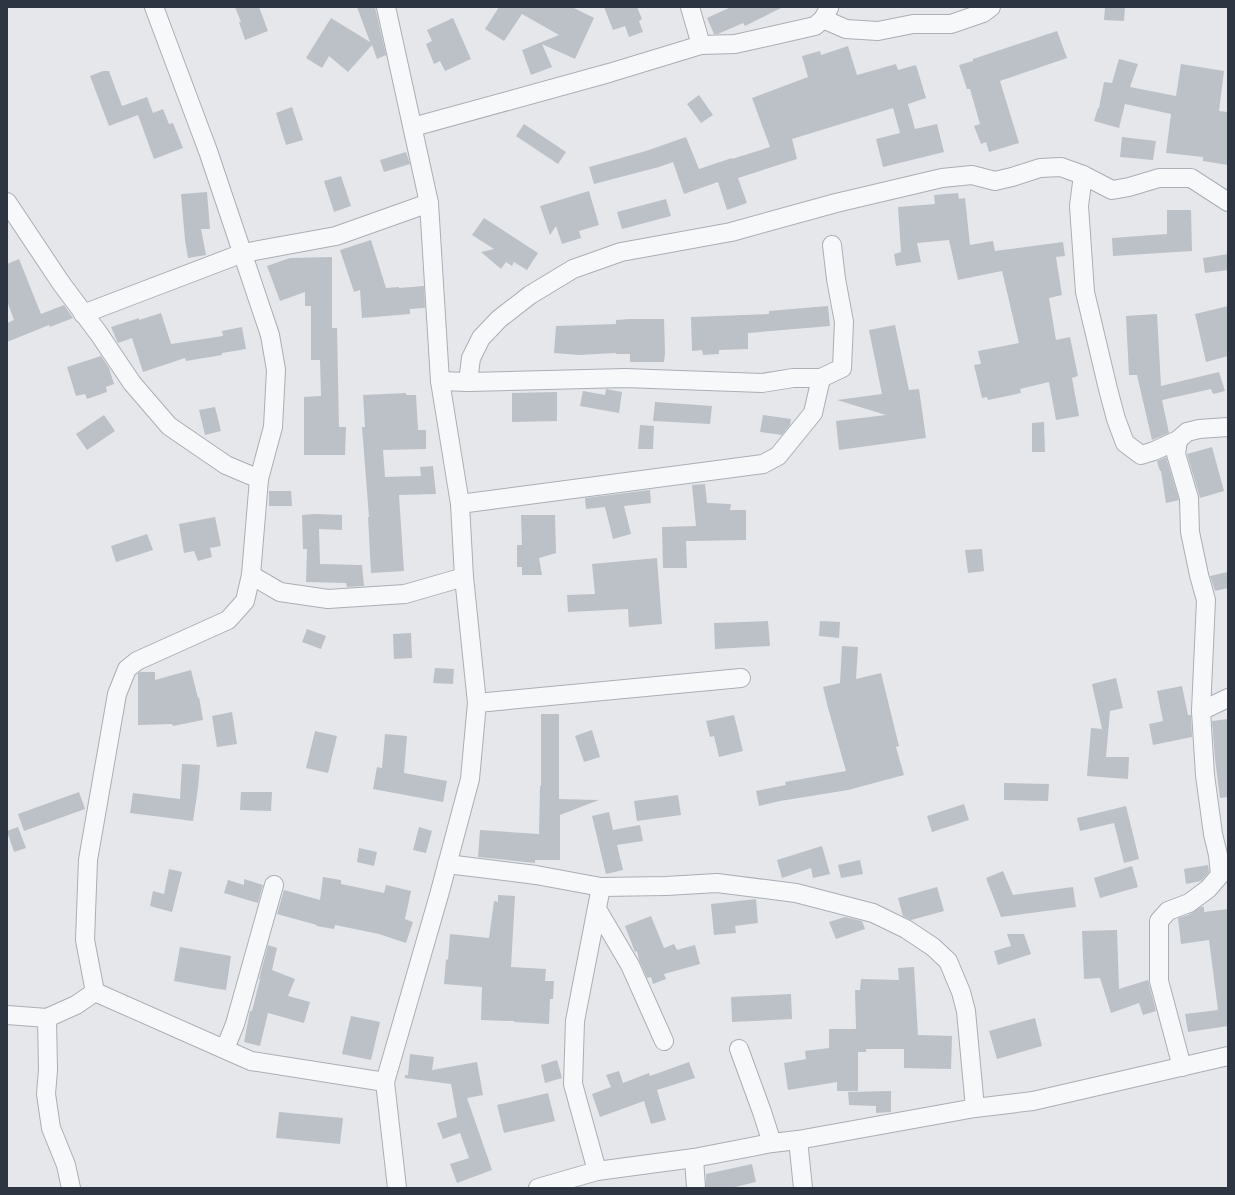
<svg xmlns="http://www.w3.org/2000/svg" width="1235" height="1195" font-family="Raleway,sans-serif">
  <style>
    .building { fill: #bcc1c8 }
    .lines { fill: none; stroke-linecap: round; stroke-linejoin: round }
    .street-casing { stroke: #aaaeb5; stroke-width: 20 }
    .street { stroke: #f7f8fa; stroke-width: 18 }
  </style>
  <rect width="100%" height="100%" fill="#e5e7eb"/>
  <g class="building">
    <path d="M235,7H259L268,31L245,40L239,22H241Z"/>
    <path d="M357,7H375L386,55L377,59L372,45L348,72L329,56L322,68L306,58L331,18L370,42Z"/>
    <path d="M499,7H572L594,18L575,59L542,44L552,67L531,75L522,50L559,35L522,14L504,41L485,29Z"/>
    <path d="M604,7H637L642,19L639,21L643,32L629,37L625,26L613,30Z"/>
    <path d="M731,7H783L745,26L743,23L718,34H714L707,18Z"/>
    <path d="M1105,7H1125L1124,21L1104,20Z"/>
    <path d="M453,18L471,59L445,71L440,61L434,64L426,44L432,41L427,30Z"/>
    <path d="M1057,31L1067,58L1000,81L1019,143L989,152L986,142L981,144L974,126L980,124L970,89H967L959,65L973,61V59Z"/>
    <path d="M848,46L857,75L896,64L898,70L916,65L926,98L908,104L915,129L937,124L944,152L883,167L876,139L900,133L893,108L792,139L797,159L738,178L747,203L727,210L718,182L684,194L673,162L659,167L594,184L589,167L646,151L686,137L699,169L732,158V159L770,147L752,98L808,77L802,56L820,51L821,55Z"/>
    <path d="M1119,59L1138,64L1130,87L1176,96L1181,64L1224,71L1219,111L1228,112V165L1203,161V157L1166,153L1171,114L1125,104L1119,128L1094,121L1098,108H1099L1104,82L1112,83Z"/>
    <path d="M103,71H109L122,106L147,97L153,113L163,109L169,124L173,123L183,148L154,159L138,115L109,126L90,76Z"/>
    <path d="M699,95L713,115L701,123L687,104Z"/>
    <path d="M292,107L303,140L286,145L276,113Z"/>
    <path d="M524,124L566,152L558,164L516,136Z"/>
    <path d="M1122,137L1156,141L1153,160L1120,157Z"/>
    <path d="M406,152L410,164L384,172L380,160Z"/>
    <path d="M341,176L351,206L334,212L324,181Z"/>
    <path d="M589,191L599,225L579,231L581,238L562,244L556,226L550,235L540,206Z"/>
    <path d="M207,192L210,229H201L206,255L188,258L185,240L181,194Z"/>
    <path d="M958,193L959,199L965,198L970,245L993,241L995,251L1063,242L1065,256L1056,257L1062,295L1049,298L1056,340L1070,337L1078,376L1072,378L1079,416L1056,420L1049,382L1020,389L1021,393L988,400L987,397L982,398L974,365L981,364L978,351L1019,343L1002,271L958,280L949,240L917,243L921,262L896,266L894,254L901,252L898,207L935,204L934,195Z"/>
    <path d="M666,199L671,216L622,229L617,212Z"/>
    <path d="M1167,210H1191L1192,251L1113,256L1112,238L1167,234Z"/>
    <path d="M484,218L538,253L527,270L514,262L512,266L506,262L501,269L481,252L494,249L472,235Z"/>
    <path d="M371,240L386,288L399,287V288L424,286L425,308L410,309V314L362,318L360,290L354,292L340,250Z"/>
    <path d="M1228,254V270L1205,273L1203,258Z"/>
    <path d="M332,257V328H337L339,427H346L345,455H304V397L321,396L320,360H311V306H305V292L280,301L267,266L290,258Z"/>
    <path d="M19,259L41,314L64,305L73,318L50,327L49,325L7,342V323L14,320L7,301V264Z"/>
    <path d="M828,306L830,326L748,333V349L719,350V354L703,355L702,350L692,351L691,317L769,314V311Z"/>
    <path d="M1228,306V356L1206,362L1195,314Z"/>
    <path d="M161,313L171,344L223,336L222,331L242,327L246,349L222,353V355L186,361L185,358L143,372L132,338L118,343L111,327L139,318V320Z"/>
    <path d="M1157,314L1161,386L1219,372L1225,391L1213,394L1211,389L1162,400L1169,433L1152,440L1137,375H1129L1126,316Z"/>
    <path d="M630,319H664L665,353L664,362H630V354H616V353L579,355L554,353L556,326L616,324V320Z"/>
    <path d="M895,325L909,390L919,389L926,438L839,450L836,421L886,415L837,400L882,394L869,330Z"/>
    <path d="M101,356L109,368L114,384L106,387L107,392L87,399L85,394L76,396L67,367Z"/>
    <path d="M606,389L622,392L619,413L580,406L583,391L605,395Z"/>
    <path d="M557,392V421L512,422V393Z"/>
    <path d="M406,393V395H416L418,430H426V449L383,450L385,477L421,476L420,467L433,466L436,494L399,495L404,571L371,573L368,517H369L362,427H365L363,395Z"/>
    <path d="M655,402L712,406L710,424L653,421Z"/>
    <path d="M215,407L221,431L205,435L199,410Z"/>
    <path d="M104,415L115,431L87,450L76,434Z"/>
    <path d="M763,415L791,419L790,425L782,435L760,432Z"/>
    <path d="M1044,422L1045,452H1032V423Z"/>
    <path d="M640,425L654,426L653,449H638Z"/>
    <path d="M1212,447L1224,491L1200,498L1187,454Z"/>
    <path d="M1166,457L1179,500L1166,503L1161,471H1160L1157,461Z"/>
    <path d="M705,484L707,503L731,504L730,510H746V540L686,541L687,568H663L662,527L696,526L692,485Z"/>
    <path d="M650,490L651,503L624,506L631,534L613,539L605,507L586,509L585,498Z"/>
    <path d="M269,491H291L292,506H269Z"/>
    <path d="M315,514L342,515V530L319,529L320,564L362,565L364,586L347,587L346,583L306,582L307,549H303L302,515Z"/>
    <path d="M521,515H555L556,553L539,558L542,575H522V567H517V545H522Z"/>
    <path d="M215,517L221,546L210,548L212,557L198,561L194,551L184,553L179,524Z"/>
    <path d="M147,534L153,550L116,562L111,546Z"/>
    <path d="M982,549L984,571L968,573L965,550Z"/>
    <path d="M657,558L662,624L629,627L628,609L568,612L567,595L595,594L592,564Z"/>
    <path d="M1228,572V588L1215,591L1210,576Z"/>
    <path d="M768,621L770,646L715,649L714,623Z"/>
    <path d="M820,621L840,622L839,638L819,636Z"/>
    <path d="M307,629L326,636L321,649L302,642Z"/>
    <path d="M411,633L412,658L394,659L393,634Z"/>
    <path d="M842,646L858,647L856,679L881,673L899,746L896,747L904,775L848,790L780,801L759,806L756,791L786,785L785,782L846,771L828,708L823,687L840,683Z"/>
    <path d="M435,668L454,669L453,684L433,683Z"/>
    <path d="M191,670L198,698L199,697L203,720L173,726L172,724L138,725V673L140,672H155V680Z"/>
    <path d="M1116,678L1123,708L1110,711L1106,757H1129L1128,779L1087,776L1091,728L1102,729L1092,684Z"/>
    <path d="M1182,686L1188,715H1191L1192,737L1153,745L1149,724L1163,721L1157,691Z"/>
    <path d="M232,712L237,744L217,747L212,716Z"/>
    <path d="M541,714H559V799L599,800L560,815V860H535V863L478,857L480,830L539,834L540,786H541Z"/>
    <path d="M734,715L743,751L719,757L714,736L710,737L706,721Z"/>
    <path d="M1228,719V797L1220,798L1215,759L1212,721Z"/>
    <path d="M592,730L600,757L584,762L575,736Z"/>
    <path d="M315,731L337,736L328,773L306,768Z"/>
    <path d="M385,734L407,736L404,773L447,781L443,802L373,789L377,767L382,768Z"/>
    <path d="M182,764L200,765L198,788L193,821L130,813L133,793L180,799Z"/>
    <path d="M1004,783L1049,784L1048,801L1004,800Z"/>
    <path d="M79,792L85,809L24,831L18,814Z"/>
    <path d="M241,792H272L271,811L240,810Z"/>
    <path d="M678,795L681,815L637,821L634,801Z"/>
    <path d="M964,804L969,820L932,832L927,816Z"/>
    <path d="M1126,806L1139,859L1124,863L1114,823L1080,831L1077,818Z"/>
    <path d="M609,812L613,830L640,825L643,841L617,845L623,870L606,874L592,816Z"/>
    <path d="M18,827L26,848L14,852L7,831Z"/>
    <path d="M419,827L432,831L426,853L413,850Z"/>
    <path d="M822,846L830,874L813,878L811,868L782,878L777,860Z"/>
    <path d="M359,848L377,852L374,866L357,862Z"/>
    <path d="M860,860L863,874L841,878L838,865Z"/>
    <path d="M1208,865L1209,872L1201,881L1186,884L1184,869Z"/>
    <path d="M1132,866L1138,887L1100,898L1094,878Z"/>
    <path d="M169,869L182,872L172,912L150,906L153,891L164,894Z"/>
    <path d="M1003,871L1013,895L1073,887L1076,907L1001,917L986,878Z"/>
    <path d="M323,877L341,880V884L384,893L386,885L411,891L405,919L413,922L406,943L379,934L335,925L334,929L316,926L317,925L277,914L284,890L320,900Z"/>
    <path d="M244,879L263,885L258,903L224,893L228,880L244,885Z"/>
    <path d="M937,887L944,911L911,920L903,916L898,898Z"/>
    <path d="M498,895L515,896L511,967L546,969L545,981H554L553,999H550L549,1024L514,1022V1021L481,1020L482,987L444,984L446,959L448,960L450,934L489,938L494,901L498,902Z"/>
    <path d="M756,899L758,923L735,926L736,933L714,935L711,904Z"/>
    <path d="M1201,907H1204V912L1228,909V1026L1188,1032L1185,1014L1218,1010L1209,940L1181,944L1178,918L1188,915Z"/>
    <path d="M651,916L664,948L674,944L677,950L695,945L700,964L664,974L666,979L653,984L651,977L647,978L639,960L637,951L635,952L625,926Z"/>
    <path d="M845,917L862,921L865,929L836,939L829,922Z"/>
    <path d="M1117,930L1119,989L1148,980L1156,1011L1143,1015L1139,1003L1111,1013L1100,978L1084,979L1082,931Z"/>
    <path d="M1007,934H1024L1031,954L998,965L994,951L1011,946Z"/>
    <path d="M268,945L277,948L272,970L295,979L288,996L310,1002L304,1023L268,1013L260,1046L244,1042L250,1011H252L260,979H259Z"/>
    <path d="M180,947L231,956L226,990L212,988L174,981Z"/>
    <path d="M914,967L918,1035L952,1036L951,1069L904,1068V1049H866V1052H858V1091H837V1082L788,1090L784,1063L806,1059L805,1051L829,1048V1029H856L855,990H860L861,979L899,980L898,968Z"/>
    <path d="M791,994L792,1019L732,1022L731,997Z"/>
    <path d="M351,1016L380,1022L371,1060L342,1054Z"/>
    <path d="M1035,1018L1042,1046L997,1059L989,1031Z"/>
    <path d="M410,1054L434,1057L432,1070L477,1062L483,1095L467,1098L492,1170L457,1183L450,1164L469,1158L460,1133L443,1139L437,1123L457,1117L451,1084L405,1078V1075H408Z"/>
    <path d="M557,1060L562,1078L545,1083L541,1065Z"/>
    <path d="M689,1062L695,1078L657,1090L666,1120L651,1124L644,1101L600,1117L592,1094L611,1087L606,1075L619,1071L623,1083L649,1073L650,1076Z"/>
    <path d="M891,1091V1112L876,1113V1106L849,1105L848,1092Z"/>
    <path d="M548,1093L555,1121L504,1133L497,1105Z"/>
    <path d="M279,1112L343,1118L340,1144L276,1138Z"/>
    <path d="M752,1164L756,1182L731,1188H706V1174Z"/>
  </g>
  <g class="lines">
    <g class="street-casing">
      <g id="street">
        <path d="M386,7L429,203L440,381L460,504L464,577L477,703L470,779L439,895L385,1082L397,1188"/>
        <path d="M690,7L701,45"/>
        <path d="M823,19L846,29L878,31L913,24H951L983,13L991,7"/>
        <path d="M413,127L609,73L701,45L735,44L815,26L823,19L829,8L828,7"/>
        <path d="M1083,175L1079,206L1085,292L1108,389L1116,419L1125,443L1141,455L1154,451L1178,440L1187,432L1199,429L1228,427"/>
        <path d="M7,202L61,283L99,334L132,383L169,426L226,465L259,479"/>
        <path d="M83,314L243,253L336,236L429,203"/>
        <path d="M440,381L468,382L625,378L762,383L793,378H821L842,368L844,322L836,279L832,245"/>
        <path d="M468,382L471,358L481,338L499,319L530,295L573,269L621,252L731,232L836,203L942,178L972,175L995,181L1012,177L1040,168L1061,167L1083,175L1112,190L1129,187L1159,178H1191L1228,202"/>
        <path d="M1178,440L1176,454L1189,498L1190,532L1199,575L1206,600L1201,711L1205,775L1213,834L1218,855L1220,875L1208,889L1189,903L1168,911L1159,921V981L1182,1067"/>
        <path d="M460,504L763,464L778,456L813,413L821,378"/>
        <path d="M251,575L280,592L328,599L405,594L464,577"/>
        <path d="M477,703L741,678"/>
        <path d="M1201,711L1228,698"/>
        <path d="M447,864L536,875L601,887L666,886L717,883L796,893L873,913L906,929L933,947L948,961L961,992L966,1011L975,1108"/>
        <path d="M597,909L630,965L664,1041"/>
        <path d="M95,992L85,940L88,860L117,694L127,669L137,661L228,620L245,601L251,575L259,479L273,427L276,370L270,335L208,151L154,7"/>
        <path d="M95,992L251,1061L385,1082"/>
        <path d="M7,1015L47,1018"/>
        <path d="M225,1049L235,1024L274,885"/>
        <path d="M739,1049L762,1112L772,1143"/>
        <path d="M798,1140L803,1188"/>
        <path d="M694,1158L696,1188"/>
        <path d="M597,1171L573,1084L575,1021L601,887"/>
        <path d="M71,1188L66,1165L51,1128L46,1094L48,1070L47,1018L76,1005L95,992"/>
        <path d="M538,1188L597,1171L694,1158L772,1143L798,1140L975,1108L1033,1101L1228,1056"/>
      </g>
    </g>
    <use href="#street" class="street"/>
  </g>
  <rect width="1235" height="1195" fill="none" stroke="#2d3543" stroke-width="16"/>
</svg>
